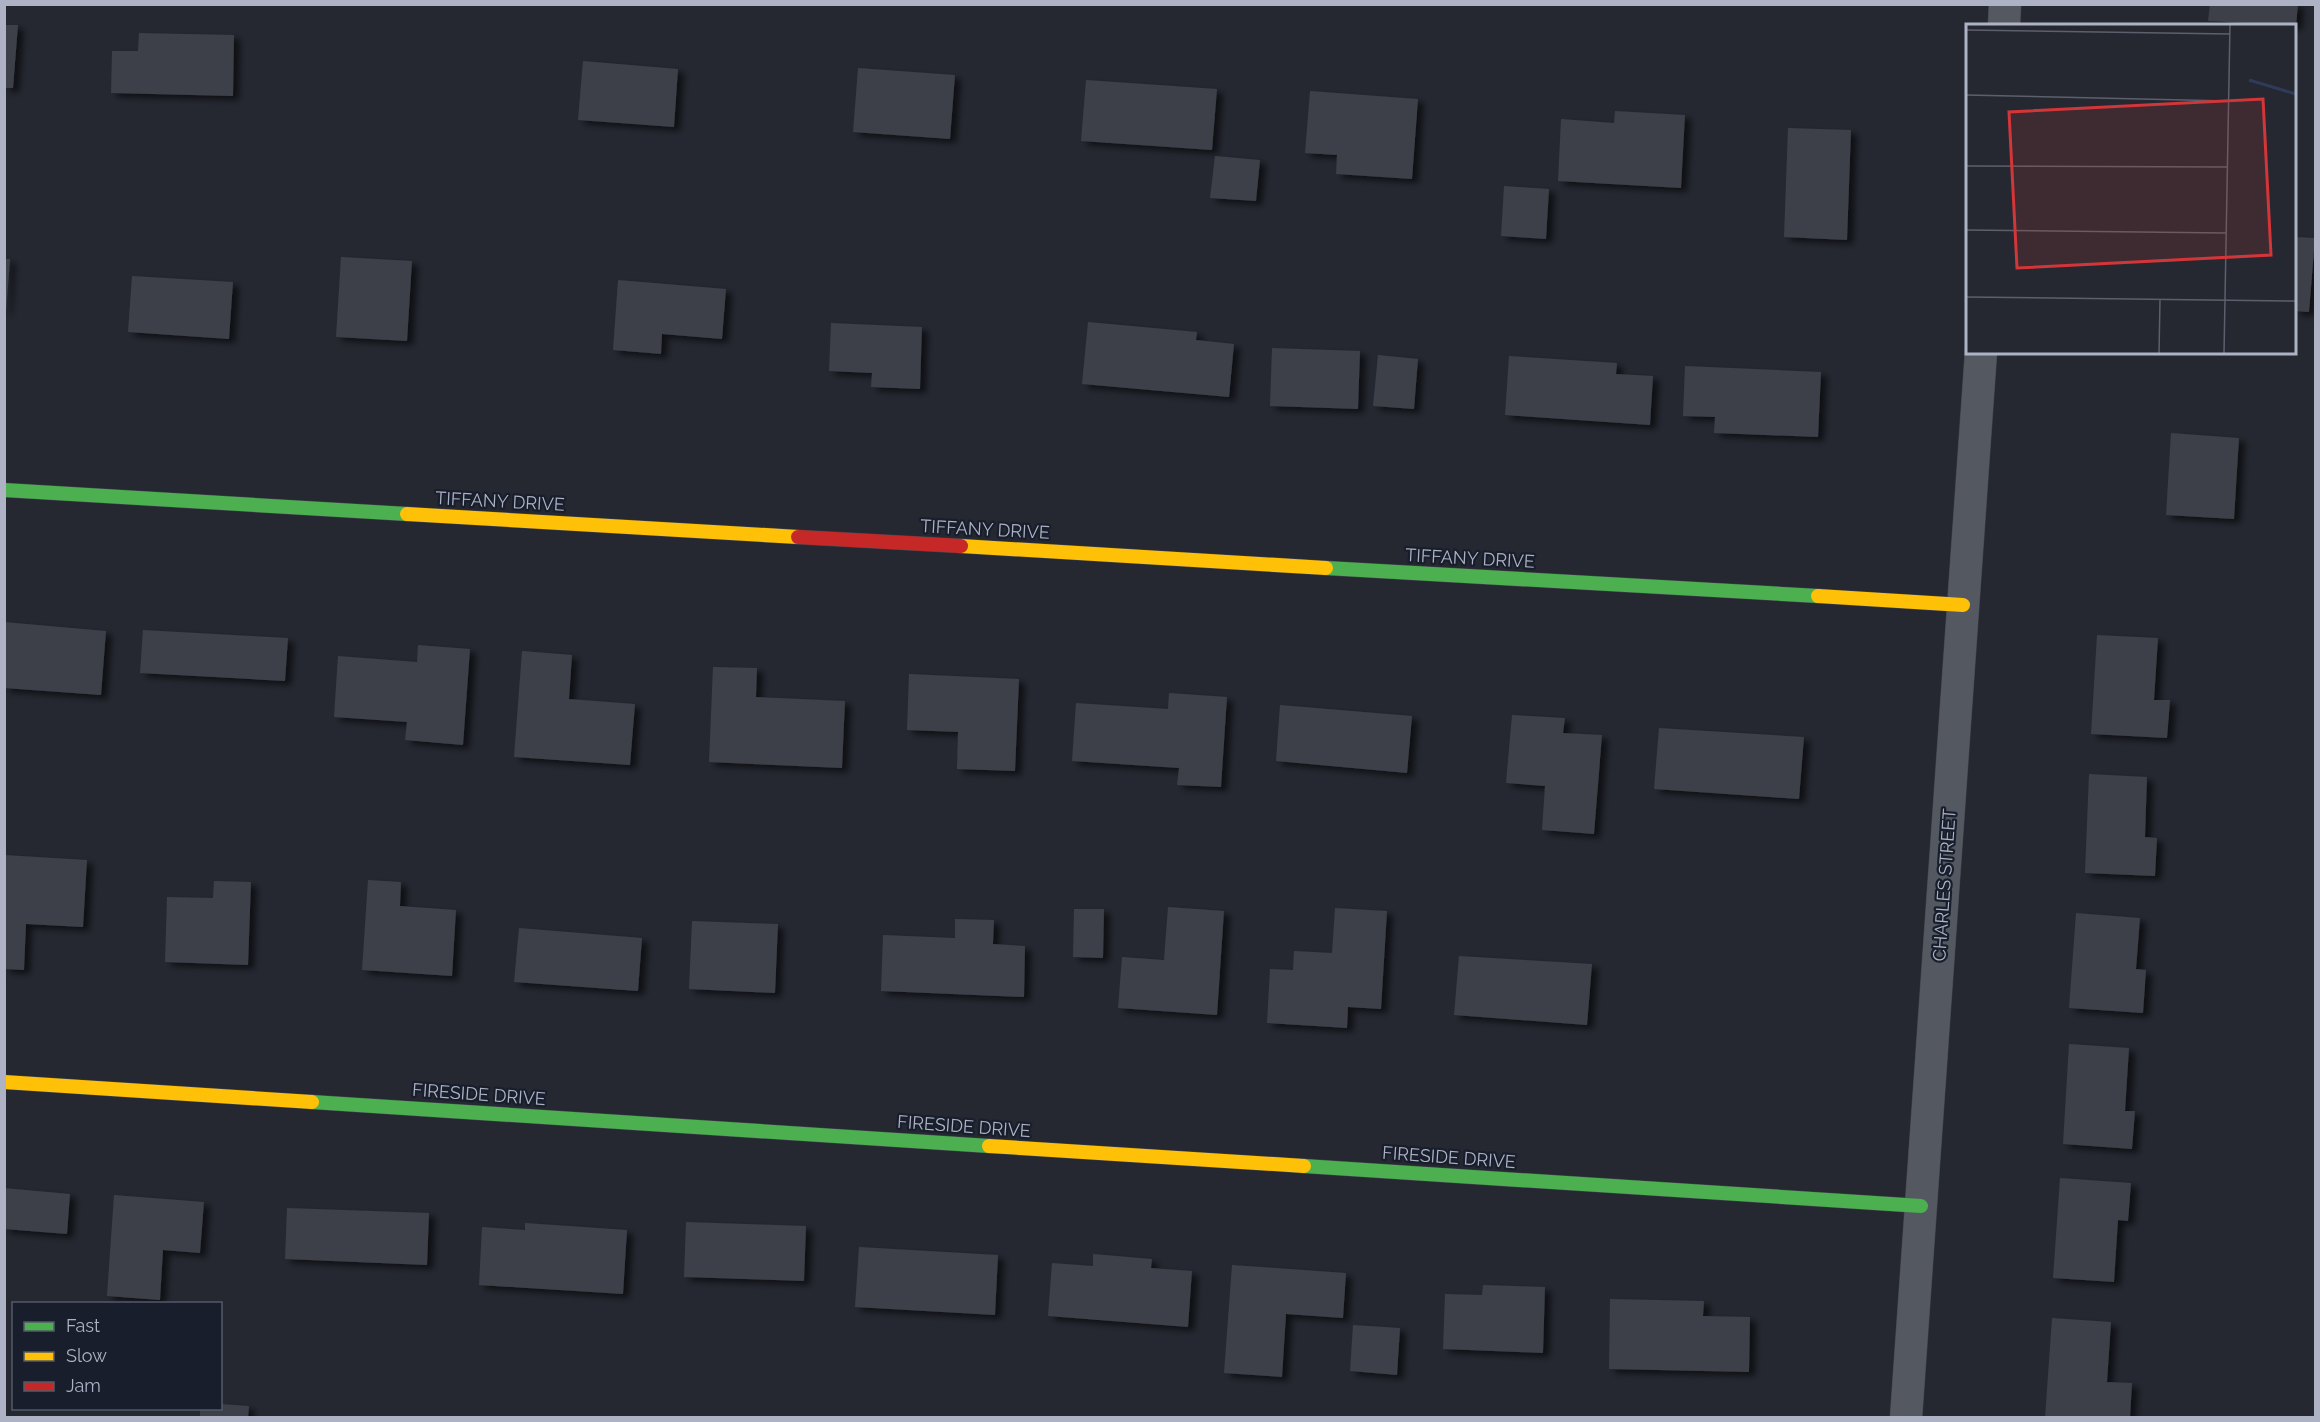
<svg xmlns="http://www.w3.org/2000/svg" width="2320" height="1422" font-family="Raleway,sans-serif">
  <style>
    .building { fill: #3c4049; filter: url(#shadow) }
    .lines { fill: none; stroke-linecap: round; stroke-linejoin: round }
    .street-casing { stroke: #41434b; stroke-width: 33 }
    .fast-casing { stroke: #41434b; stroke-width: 15 }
    .slow-casing { stroke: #41434b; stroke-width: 15 }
    .jam-casing { stroke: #41434b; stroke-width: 15 }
    .street { stroke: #545860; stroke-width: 32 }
    .fast { stroke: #4caf50; stroke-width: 14 }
    .slow { stroke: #ffc107; stroke-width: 14 }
    .jam { stroke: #c62828; stroke-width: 14 }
    .labels { text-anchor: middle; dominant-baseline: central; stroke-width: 4.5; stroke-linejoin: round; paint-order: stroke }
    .street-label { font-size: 18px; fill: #adb3c5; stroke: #191e2c }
    .inset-river { fill: none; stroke: #303b59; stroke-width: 3 }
    .inset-road { fill: none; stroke: #5b606c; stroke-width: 1.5 }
    .view { fill: #d23638; fill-opacity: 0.15; stroke: #d23638; stroke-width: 3 }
    .inset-edge { fill: none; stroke: #adb3c5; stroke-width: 3 }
  </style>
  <defs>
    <filter id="shadow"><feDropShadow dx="6" dy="4" stdDeviation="3" flood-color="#0009"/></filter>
  </defs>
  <rect width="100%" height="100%" fill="#252831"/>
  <g class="building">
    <path d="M2210,4H2298L2296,26L2208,21Z"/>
    <path d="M4,25H18L13,88H4Z"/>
    <path d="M139,33L234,35L233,96L111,93L112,51H138Z"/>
    <path d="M583,61L678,69L674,127L578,120Z"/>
    <path d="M858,68L955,75L950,139L853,132Z"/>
    <path d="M1086,80L1217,89L1212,150L1081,141Z"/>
    <path d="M1310,91L1418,99L1412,179L1336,174L1337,155L1305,153Z"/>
    <path d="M1615,111L1685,115L1681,188L1558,181L1561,119L1614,123Z"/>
    <path d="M1788,128L1851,130L1847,240L1784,237Z"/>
    <path d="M1215,156L1260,160L1256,201L1210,198Z"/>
    <path d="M1504,186L1549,189L1546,239L1501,236Z"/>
    <path d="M2294,237L2315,238L2309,312L2294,311Z"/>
    <path d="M341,257L412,261L407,341L336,337Z"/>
    <path d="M4,259H10L6,312H4Z"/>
    <path d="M132,276L233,282L229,339L128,332Z"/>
    <path d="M618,280L726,289L722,339L662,334L661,354L613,350Z"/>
    <path d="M1088,322L1197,332L1196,340L1234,344L1229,397L1082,384Z"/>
    <path d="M831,323L922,327L920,389L871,387L872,373L829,371Z"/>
    <path d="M1272,348L1360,351L1358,409L1270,406Z"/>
    <path d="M1378,355L1418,359L1414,409L1373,406Z"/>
    <path d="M1509,356L1617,363L1616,374L1653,376L1650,425L1505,415Z"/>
    <path d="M1685,366L1821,372L1818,437L1714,433L1715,417L1683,416Z"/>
    <path d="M2171,433L2239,438L2234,519L2166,515Z"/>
    <path d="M4,622L106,631L101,695L4,688Z"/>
    <path d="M143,630L288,638L285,681L140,673Z"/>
    <path d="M2097,635L2158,638L2154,700H2170L2167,738L2091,734Z"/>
    <path d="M418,645L470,649L463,745L405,740L407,722L334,717L338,656L417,662Z"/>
    <path d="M522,651L572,655L569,699L635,704L630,765L514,757Z"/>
    <path d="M713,667L757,668L756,697L845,701L842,768L709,762Z"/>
    <path d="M909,674L1019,679L1015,771L957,769L958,732L907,730Z"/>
    <path d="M1169,693L1227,697L1221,787L1177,785L1179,768L1072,761L1076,703L1168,709Z"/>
    <path d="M1280,705L1412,716L1407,773L1276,761Z"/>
    <path d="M1512,715L1565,718L1563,733L1602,735L1594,834L1542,830L1545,786L1506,783Z"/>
    <path d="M1659,728L1804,737L1799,799L1654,789Z"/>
    <path d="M2089,774L2147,777L2145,837L2157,838L2155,876L2085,873Z"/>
    <path d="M4,855L87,860L83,927L26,924L24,970L4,969Z"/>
    <path d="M368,880L401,882L400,906L456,910L452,976L362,970Z"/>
    <path d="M214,881L251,882L248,965L165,962L167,897L213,898Z"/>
    <path d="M1168,907L1224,911L1217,1015L1118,1008L1122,957L1164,960Z"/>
    <path d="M1335,908L1387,911L1381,1009L1348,1007L1347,1028L1267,1023L1270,969L1293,970L1294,951L1332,953Z"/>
    <path d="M1074,909H1104L1103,958L1073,957Z"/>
    <path d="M2076,913L2140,918L2136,969L2146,970L2143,1013L2069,1008Z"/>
    <path d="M955,919L994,920L993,944L1025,946L1024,997L881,991L883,935L955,938Z"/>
    <path d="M692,921L778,924L775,993L689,989Z"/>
    <path d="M519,928L642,938L638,991L514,982Z"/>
    <path d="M1459,956L1592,964L1587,1025L1454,1015Z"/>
    <path d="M2069,1044L2129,1048L2125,1111H2135L2132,1149L2063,1144Z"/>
    <path d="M2060,1178L2131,1183L2128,1221L2118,1220L2114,1282L2053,1278Z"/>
    <path d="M4,1188L70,1194L67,1234L4,1229Z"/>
    <path d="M114,1195L204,1202L200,1253L163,1250L160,1300L107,1296Z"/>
    <path d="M287,1208L429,1213L427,1265L285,1259Z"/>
    <path d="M686,1222L806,1226L804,1281L684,1277Z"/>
    <path d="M525,1223L627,1230L623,1294L479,1285L482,1227L525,1230Z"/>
    <path d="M859,1247L998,1255L995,1315L855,1307Z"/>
    <path d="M1093,1254L1152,1259L1151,1268L1192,1271L1188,1327L1048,1316L1052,1263L1093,1266Z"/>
    <path d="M1232,1265L1346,1273L1343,1318L1286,1314L1282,1377L1224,1373Z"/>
    <path d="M1483,1285L1545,1287L1543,1353L1443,1349L1445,1294L1482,1295Z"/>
    <path d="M1610,1299L1704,1301L1703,1316L1750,1317L1749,1372L1609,1369Z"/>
    <path d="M2052,1318L2111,1322L2107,1382L2132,1383L2130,1418H2045Z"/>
    <path d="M1353,1325L1400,1328L1397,1375L1350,1371Z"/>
    <path d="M220,1404L249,1406L248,1418H200V1408H220Z"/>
  </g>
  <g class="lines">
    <g class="street-casing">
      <g id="street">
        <path d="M2004,26L2005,4"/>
        <path d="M1906,1418L1981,352"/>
      </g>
    </g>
    <g class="fast-casing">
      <g id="fast">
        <path d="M4,490L407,514"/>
        <path d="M1326,568L1818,596"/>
        <path d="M312,1102L989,1146"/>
        <path d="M1304,1166L1921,1206"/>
      </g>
    </g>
    <g class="slow-casing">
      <g id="slow">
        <path d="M407,514L798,537"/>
        <path d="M961,546L1326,568"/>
        <path d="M1818,596L1963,605"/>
        <path d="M4,1082L312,1102"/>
        <path d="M989,1146L1304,1166"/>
      </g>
    </g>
    <g class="jam-casing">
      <path id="jam" d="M798,537L961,546"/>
    </g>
    <use href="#street" class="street"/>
    <use href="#fast" class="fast"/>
    <use href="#slow" class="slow"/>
    <use href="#jam" class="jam"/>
  </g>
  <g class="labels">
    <g class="street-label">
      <text transform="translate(500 501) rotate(3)">TIFFANY DRIVE</text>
      <text transform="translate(985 529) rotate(3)">TIFFANY DRIVE</text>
      <text transform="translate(1470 558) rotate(3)">TIFFANY DRIVE</text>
      <text transform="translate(1944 885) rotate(-86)">CHARLES STREET</text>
      <text transform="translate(479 1094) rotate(4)">FIRESIDE DRIVE</text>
      <text transform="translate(964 1126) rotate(4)">FIRESIDE DRIVE</text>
      <text transform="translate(1449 1157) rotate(4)">FIRESIDE DRIVE</text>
    </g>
  </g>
  <g transform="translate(1966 24)">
    <rect width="330" height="330" fill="#252831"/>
    <path class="inset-river" d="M283,56L330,70"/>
    <path class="inset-road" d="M0,6L264,10M0,71L262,77M0,142L261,143M0,206L260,209M0,273L330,277M193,330L194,276M258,330L264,0"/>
    <path class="view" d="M297,75L305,231L51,244L43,88Z"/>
    <rect width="330" height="330" class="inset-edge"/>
  </g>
  <rect width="2320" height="1422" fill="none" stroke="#adb3c5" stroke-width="12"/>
  <rect x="12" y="1302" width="210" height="108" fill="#191e2c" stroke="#545a69" stroke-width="1.5"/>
  <rect x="24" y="1322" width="30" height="9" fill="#4caf50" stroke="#545a69" stroke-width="1.5"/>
  <text x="66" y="1332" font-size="18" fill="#adb3c5">Fast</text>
  <rect x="24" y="1352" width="30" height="9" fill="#ffc107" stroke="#545a69" stroke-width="1.5"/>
  <text x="66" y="1362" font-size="18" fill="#adb3c5">Slow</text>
  <rect x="24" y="1382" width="30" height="9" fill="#c62828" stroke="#545a69" stroke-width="1.5"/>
  <text x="66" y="1392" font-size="18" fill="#adb3c5">Jam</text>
</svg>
